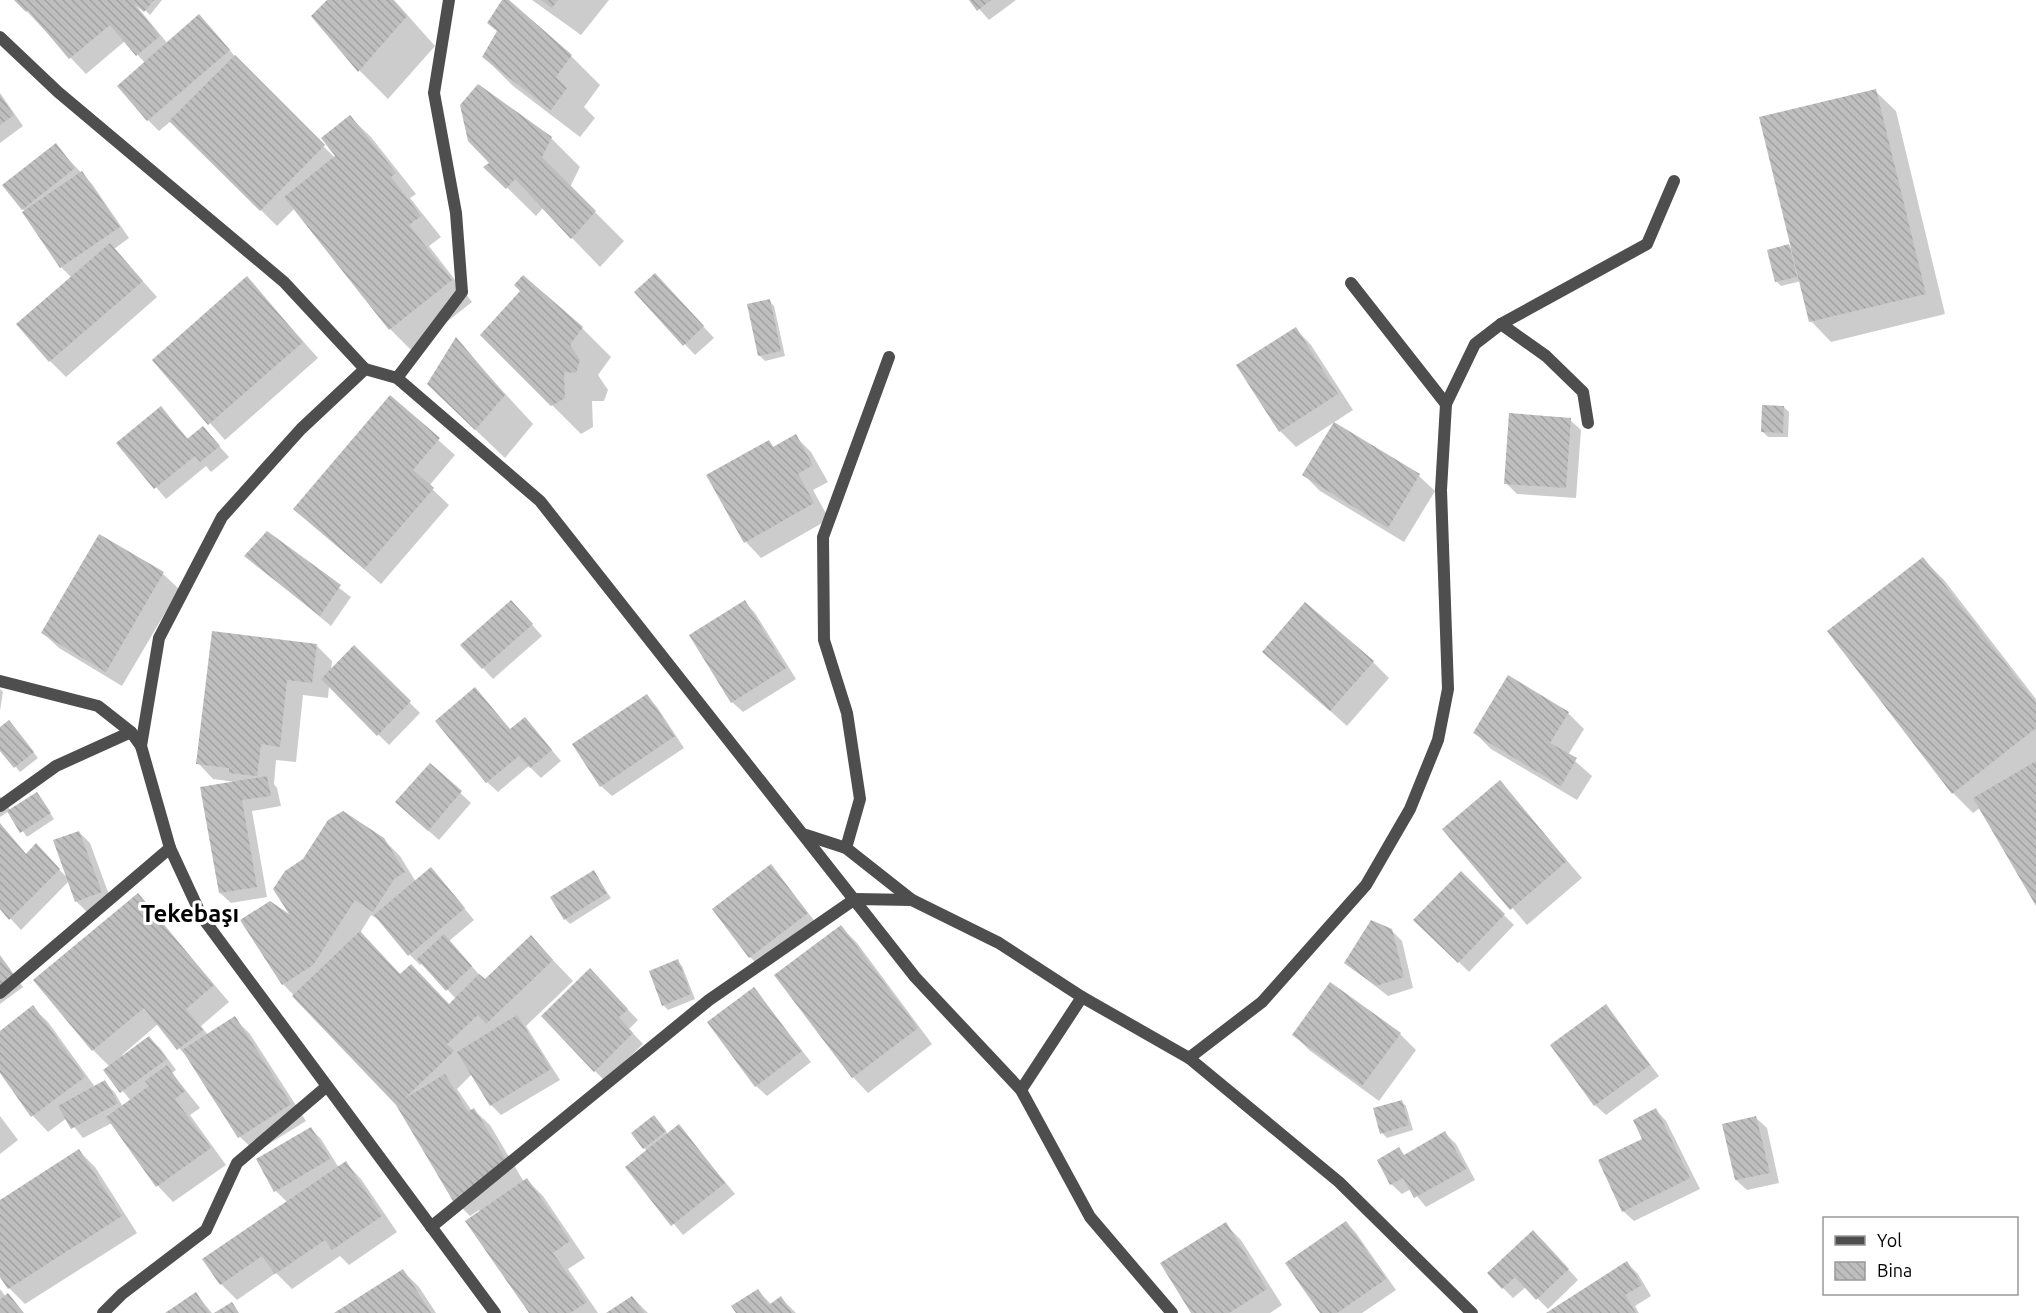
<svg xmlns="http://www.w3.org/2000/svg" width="2036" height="1313" font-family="Ubuntu,sans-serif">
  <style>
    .shadow { fill: #0003; fill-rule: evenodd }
    .building { fill: url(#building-back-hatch) }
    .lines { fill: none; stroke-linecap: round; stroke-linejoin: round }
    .minor { stroke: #4e4e4e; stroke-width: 12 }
    .tertiary { stroke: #4e4e4e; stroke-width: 12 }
    .labels { text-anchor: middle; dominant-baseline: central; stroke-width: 6; stroke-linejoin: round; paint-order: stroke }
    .quarter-label { font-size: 24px; font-weight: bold; fill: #000; stroke: #fff }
  </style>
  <defs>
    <pattern id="building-back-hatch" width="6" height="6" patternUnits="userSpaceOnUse" patternTransform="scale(1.5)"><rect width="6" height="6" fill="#bebebe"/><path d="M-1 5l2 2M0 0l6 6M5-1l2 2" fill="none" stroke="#a2a2a2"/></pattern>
  </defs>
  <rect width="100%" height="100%" fill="#fff"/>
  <g class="shadow">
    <path d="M16,0H162L150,15L137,2L135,4L168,44L210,27L238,60L337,160L350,117L371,137L416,194L410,198L441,237L429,246L472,302L411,350L390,329L295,208L277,226L171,121L159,131L148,120L119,86L145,63L125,41L86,74Z"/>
    <path d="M329,0H394L435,46L388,99L360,71L313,16Z"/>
    <path d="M504,0L571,56L600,85L584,107L595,118L580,137L513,86L484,57L498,32Z"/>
    <path d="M532,0H609L581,35Z"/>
    <path d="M971,0H1016L989,20Z"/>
    <path d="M1875,91L1896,111L1945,314L1831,342L1811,321L1801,281L1781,286L1776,281L1789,246L1793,250Z"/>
    <path d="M0,93L23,126L0,143Z"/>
    <path d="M551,138L580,167L570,187L624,241L600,267L543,208L536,216L486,167Z"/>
    <path d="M55,145L92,184L129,238L114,249L157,297L66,377L50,361L72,278L61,267L23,209Z"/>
    <path d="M247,278L318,358L225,440L154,360Z"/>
    <path d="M665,285L714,338L695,355L636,292Z"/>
    <path d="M769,301L774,306L785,356L765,361L760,356Z"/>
    <path d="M582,328L611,357L598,375L608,390L604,401H592L593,427L581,434L482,335Z"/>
    <path d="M1296,329L1311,345L1353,410L1296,447L1280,431Z"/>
    <path d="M456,340L533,424L505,458L458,413Z"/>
    <path d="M390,397L455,455L429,486L449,505L381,584L295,509Z"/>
    <path d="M1784,407L1789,412L1788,437H1768L1763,432Z"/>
    <path d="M161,408L189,440L203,428L229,457L211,472L206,466L166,499L119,443Z"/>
    <path d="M1570,420L1581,430L1576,498L1517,494L1506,483Z"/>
    <path d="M795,436L811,452L828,482L813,490L829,519L761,558L746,542L769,442L775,448Z"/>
    <path d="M1304,475L1419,476L1435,491L1404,542L1320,491Z"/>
    <path d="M267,533L351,597L331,626L246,556Z"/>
    <path d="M100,536L163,574L179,589L122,686L59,648L43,633Z"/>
    <path d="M1923,559L1944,580L2036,699V903L1980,808L1973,813L1953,793Z"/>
    <path d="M745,602L755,613L796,679L743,712L732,702Z"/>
    <path d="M521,612L542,636L493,679L462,645Z"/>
    <path d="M316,645L332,661L331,670L354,647L420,713L389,745L329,686L328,698L303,695L296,762L276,760L274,784L277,788L281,806L252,811L267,897L231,903L220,893L235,782L213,779L198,763Z"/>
    <path d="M1264,652L1373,662L1389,678L1347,726Z"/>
    <path d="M0,689L3,692L0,711Z"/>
    <path d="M647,696L657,707L684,748L612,796L601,786Z"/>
    <path d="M1568,713L1584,729L1568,755L1592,776L1577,800L1491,749L1475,733Z"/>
    <path d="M14,727L38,758L20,772L0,748V729Z"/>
    <path d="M535,730L561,761L541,778L529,766L498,792L487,782L511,731Z"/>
    <path d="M430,765L471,803L439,840L408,813Z"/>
    <path d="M1500,782L1582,878L1527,925L1444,829Z"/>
    <path d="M0,796L11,811L41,799L54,819L27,837L9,811L0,817Z"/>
    <path d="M0,826L27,855H46L69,880L79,832L90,843L112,903L87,912L76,901L69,881L21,930L0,907Z"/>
    <path d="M383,839L400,856L416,882L441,880L474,920L449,941L485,981L551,958L573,981L526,1026L560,1080L501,1115L491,1105L472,1074L457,1089L472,1111L474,1110L490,1125L524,1182L527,1180L543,1196L585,1258L568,1269L598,1313H530L479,1210L470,1216L454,1200L400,1107L283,984L294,919ZM371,915L382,922L410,955L420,965L423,963L456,999L449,1005L401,975L360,933Z"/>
    <path d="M771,866L817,924L760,967L750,957Z"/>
    <path d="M593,872L611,898L570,924L565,919Z"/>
    <path d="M1461,873L1514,925L1469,972L1416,920Z"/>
    <path d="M138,895L229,1002L201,1026L208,1035L234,1018L250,1034L306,1121L256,1152L240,1137L195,1066L158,1024L122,1055L123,1057L149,1038L160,1048L176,1070L172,1073L200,1108L190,1115L226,1165L173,1202L158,1186L112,1123L83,1138L67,1118L48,1132L33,1116L0,1071V1032L32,1007L48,1022L95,1087L105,1082L115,1093L123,1107L131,1101L106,1070L110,1067L93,1050Z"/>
    <path d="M841,927L857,943L932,1044L868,1093L853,1077Z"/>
    <path d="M1391,930L1402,941L1413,988L1388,996L1346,963Z"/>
    <path d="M0,955L23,987L0,1004Z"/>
    <path d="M677,961L682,966L695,999L668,1010L663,1005Z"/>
    <path d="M600,981L638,1020L629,1029L643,1044L605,1081L595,1071Z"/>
    <path d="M754,989L811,1062L767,1096L756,1086Z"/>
    <path d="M1606,1006L1659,1076L1606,1115L1595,1105Z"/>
    <path d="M1400,1034L1416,1050L1379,1101L1309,1050L1294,1035Z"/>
    <path d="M1401,1101L1406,1106L1413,1130L1387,1138L1382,1133Z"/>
    <path d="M1656,1110L1666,1121L1700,1189L1634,1221L1623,1211Z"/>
    <path d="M0,1116L18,1140L0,1154Z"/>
    <path d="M1756,1118L1767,1128L1779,1183L1747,1190L1736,1180Z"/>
    <path d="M659,1122L668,1134L679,1126L735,1194L683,1235L627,1167L647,1151L644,1148Z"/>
    <path d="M311,1129L321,1139L339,1168L346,1163L361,1179L397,1232L349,1265L340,1256L292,1289L276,1273L237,1300L221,1284L287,1202L276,1191Z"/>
    <path d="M1445,1133L1456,1144L1475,1180L1426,1207L1411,1189L1402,1194L1391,1184L1399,1149L1405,1156Z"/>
    <path d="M79,1151L95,1167L137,1233L25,1304L9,1288L0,1274V1202Z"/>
    <path d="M1346,1222L1356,1233L1396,1290L1362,1313H1322Z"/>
    <path d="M1225,1224L1241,1240L1282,1305L1270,1313H1193Z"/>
    <path d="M1544,1242L1578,1280L1548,1309L1526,1287L1513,1298L1503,1288Z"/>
    <path d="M1627,1263L1638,1274L1651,1296L1635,1306L1639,1313H1549Z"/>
    <path d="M403,1271L419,1287L436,1313H337Z"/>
    <path d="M0,1289L6,1297L23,1313H0Z"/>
    <path d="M758,1291L772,1305L781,1298L796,1313H738Z"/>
    <path d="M196,1294L212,1313H168Z"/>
    <path d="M632,1297L648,1313H609Z"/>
  </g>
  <g class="building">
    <path d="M14,0H154L144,12L132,2L160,36L136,56L110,25L69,59L28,10L26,12Z"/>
    <path d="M327,0H393L407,16L358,72L311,16Z"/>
    <path d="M502,0H509L572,55L556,77L567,88L551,110L482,57L497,31L487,23Z"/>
    <path d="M541,0H558L552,8Z"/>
    <path d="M969,0H991L977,11Z"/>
    <path d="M199,14L230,50L147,121L117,86Z"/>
    <path d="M235,55L325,145L260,211L169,121Z"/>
    <path d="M478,84L552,137L542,157L596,211L571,239L515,179L506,189L483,167L489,163L468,141L460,105Z"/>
    <path d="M1876,89L1926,294L1809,322L1759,117Z"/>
    <path d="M0,95L14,115L0,125Z"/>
    <path d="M350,115L396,173L391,177L421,216L409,225L452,280L389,330L284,197L335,156L321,138Z"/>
    <path d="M56,143L75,168L22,210L2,185Z"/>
    <path d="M82,171L120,227L60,268L22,212Z"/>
    <path d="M110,243L143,281L49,362L16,324Z"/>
    <path d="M1789,244L1797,277L1775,282L1767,250Z"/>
    <path d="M655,273L704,326L683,346L634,292Z"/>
    <path d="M523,275L583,327L570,345L580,360L576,373L564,372L565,398L551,406L480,335L520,291L514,285Z"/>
    <path d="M247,276L303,342L208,425L152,360Z"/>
    <path d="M770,299L781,351L758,356L747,304Z"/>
    <path d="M1296,327L1338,394L1279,432L1236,365Z"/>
    <path d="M456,337L505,395L475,430L427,384Z"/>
    <path d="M390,395L440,438L413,470L434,488L364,569L293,509Z"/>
    <path d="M1762,405L1784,406L1783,433L1761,432Z"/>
    <path d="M161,406L187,439L203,426L220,446L200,462L195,456L154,489L116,443Z"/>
    <path d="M1509,413L1571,418L1566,488L1504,484Z"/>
    <path d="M1334,422L1420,474L1388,528L1302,475Z"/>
    <path d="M796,434L813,465L798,474L814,503L744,543L706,475L769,440L773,447Z"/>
    <path d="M267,531L341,585L320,616L244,556Z"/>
    <path d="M99,534L164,572L106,672L41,633Z"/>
    <path d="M1923,557L2036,703V728L1952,794L1827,631Z"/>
    <path d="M511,600L533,624L482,669L460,645Z"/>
    <path d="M745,600L786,668L731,703L689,635Z"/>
    <path d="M1305,602L1374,661L1330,711L1262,652Z"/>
    <path d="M212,631L317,644L312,683L287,680L280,747L261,744L257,776L229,773V768L196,764Z"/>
    <path d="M354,645L411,701L377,736L321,679Z"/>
    <path d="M1508,675L1569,712L1550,743L1577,758L1561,786L1473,733Z"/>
    <path d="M475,687L510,729L525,717L552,750L530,768L519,756L486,783L435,721Z"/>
    <path d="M647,694L675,736L600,787L572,744Z"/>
    <path d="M9,720L34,752L14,768L0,751V727Z"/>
    <path d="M2036,761V906L1973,798Z"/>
    <path d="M430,763L462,791L428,831L395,802Z"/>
    <path d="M267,776L271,796L242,800L257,887L219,893L200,787Z"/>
    <path d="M1500,780L1567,861L1510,910L1442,829Z"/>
    <path d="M37,792L51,813L20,833L7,811Z"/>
    <path d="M343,811L384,838L405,872L394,879L373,912L355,900L313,965L282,985L240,920L270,901L289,914L273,889L285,871L303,859L328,820Z"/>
    <path d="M0,823L26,854L36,843L60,869L9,920L0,909Z"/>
    <path d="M79,831L102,892L75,902L53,840Z"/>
    <path d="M771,864L808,913L749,958L712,909Z"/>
    <path d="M431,867L465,908L408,956L374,915Z"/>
    <path d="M594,870L607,893L564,920L550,897Z"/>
    <path d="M1461,871L1505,914L1458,963L1413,920Z"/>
    <path d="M138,893L214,985L186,1009L203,1030L177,1050L144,1008L92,1051L33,980Z"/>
    <path d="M1371,920L1392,929L1404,977L1376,986L1344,963Z"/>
    <path d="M841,925L918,1028L852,1078L774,975Z"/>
    <path d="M360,931L400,974L411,964L449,1004L479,974L485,979L531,935L553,960L486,1024L478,1015L447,1044L454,1051L404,1099L445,1074L468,1112L474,1108L510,1166L453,1201L396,1105L292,996Z"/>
    <path d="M444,934L472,966L446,991L417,959Z"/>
    <path d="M0,956L14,975L0,986Z"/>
    <path d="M678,959L691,994L662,1006L649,971Z"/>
    <path d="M590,968L628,1009L619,1017L633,1033L594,1072L541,1016Z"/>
    <path d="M1330,982L1401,1033L1362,1086L1292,1035Z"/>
    <path d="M754,987L802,1051L755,1087L707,1022Z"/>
    <path d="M1606,1004L1650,1065L1594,1106L1550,1045Z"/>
    <path d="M33,1005L85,1077L31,1117L0,1073V1031Z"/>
    <path d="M517,1015L551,1069L490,1106L457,1052Z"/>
    <path d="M235,1016L291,1104L238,1138L182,1050Z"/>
    <path d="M149,1036L167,1059L120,1093L103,1070Z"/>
    <path d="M167,1065L185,1091L175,1099L211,1148L156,1187L106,1117L149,1086L145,1081Z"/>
    <path d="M105,1080L118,1103L71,1129L58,1106Z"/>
    <path d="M1402,1100L1409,1125L1380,1134L1373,1108Z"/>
    <path d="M1656,1108L1690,1178L1622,1212L1598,1160L1642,1139L1633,1120Z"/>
    <path d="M654,1115L666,1131L643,1149L631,1133Z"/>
    <path d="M1756,1116L1770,1173L1735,1180L1722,1124Z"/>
    <path d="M679,1124L725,1183L671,1226L625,1167Z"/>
    <path d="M311,1127L330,1159L274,1192L256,1159Z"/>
    <path d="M1445,1131L1466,1169L1414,1198L1403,1178L1390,1185L1377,1160L1399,1147L1404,1155Z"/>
    <path d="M79,1149L122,1216L8,1289L0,1277V1200Z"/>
    <path d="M346,1161L382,1216L332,1250L325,1240L275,1274L262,1256L220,1285L202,1259Z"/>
    <path d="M527,1178L570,1241L553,1253L587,1302L570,1313H529L465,1221Z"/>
    <path d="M1346,1221L1386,1279L1337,1313H1320L1285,1263Z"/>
    <path d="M1226,1222L1267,1289L1229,1313H1191L1160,1263Z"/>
    <path d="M1533,1230L1569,1269L1536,1300L1515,1277L1502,1289L1487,1273Z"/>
    <path d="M1627,1261L1642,1285L1625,1295L1636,1313H1546Z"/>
    <path d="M403,1269L431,1313H334Z"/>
    <path d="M758,1289L769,1305L781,1296L792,1313H736L731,1306Z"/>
    <path d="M196,1292L210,1313H165Z"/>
    <path d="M8,1293L24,1313H0V1300Z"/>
    <path d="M632,1296L644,1313H606Z"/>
    <path d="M232,1302L239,1313H214Z"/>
  </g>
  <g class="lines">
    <g class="minor">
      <path d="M1351,283L1446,404L1475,344L1501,324L1647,244L1674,181"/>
      <path d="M1501,324L1546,356L1583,392L1588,423"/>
      <path d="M365,369L397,378L540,501L915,977L1021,1090L1090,1217L1172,1313"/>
      <path d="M397,378L462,292L456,213L434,93L449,0"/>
      <path d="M0,681L98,706L131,732L141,746"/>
      <path d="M0,806L56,766L131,732"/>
      <path d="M806,835L846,848L912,900L999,943L1082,997L1189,1058L1262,1002L1366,885L1410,809L1438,740L1448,689L1441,490L1446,404"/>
      <path d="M846,848L860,799L847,713L824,640L823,537L889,357"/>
      <path d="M0,993L170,848"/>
      <path d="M1189,1058L1339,1182L1472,1313"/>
      <path d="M1021,1090L1082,997"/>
      <path d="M431,1227L709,1000L855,899L912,900"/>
      <path d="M103,1313L122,1294L206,1230L237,1163L326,1087"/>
    </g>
    <path class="tertiary" d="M0,37L58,92L284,282L365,369L301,429L222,517L159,638L141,746L170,848L202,917L495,1313"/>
  </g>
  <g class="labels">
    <g class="quarter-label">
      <text x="190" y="913">Tekebaşı</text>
    </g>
  </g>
  <rect x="1823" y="1217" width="195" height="78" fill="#ffffff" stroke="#999999" stroke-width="1.5"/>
  <rect x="1835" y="1236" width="30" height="9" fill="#4e4e4e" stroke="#999999" stroke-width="1.5"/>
  <text x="1877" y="1247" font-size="18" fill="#000000">Yol</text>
  <rect x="1835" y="1262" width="30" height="18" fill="url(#building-back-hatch)" stroke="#999999" stroke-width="1.5"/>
  <text x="1877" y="1277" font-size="18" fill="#000000">Bina</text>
</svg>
